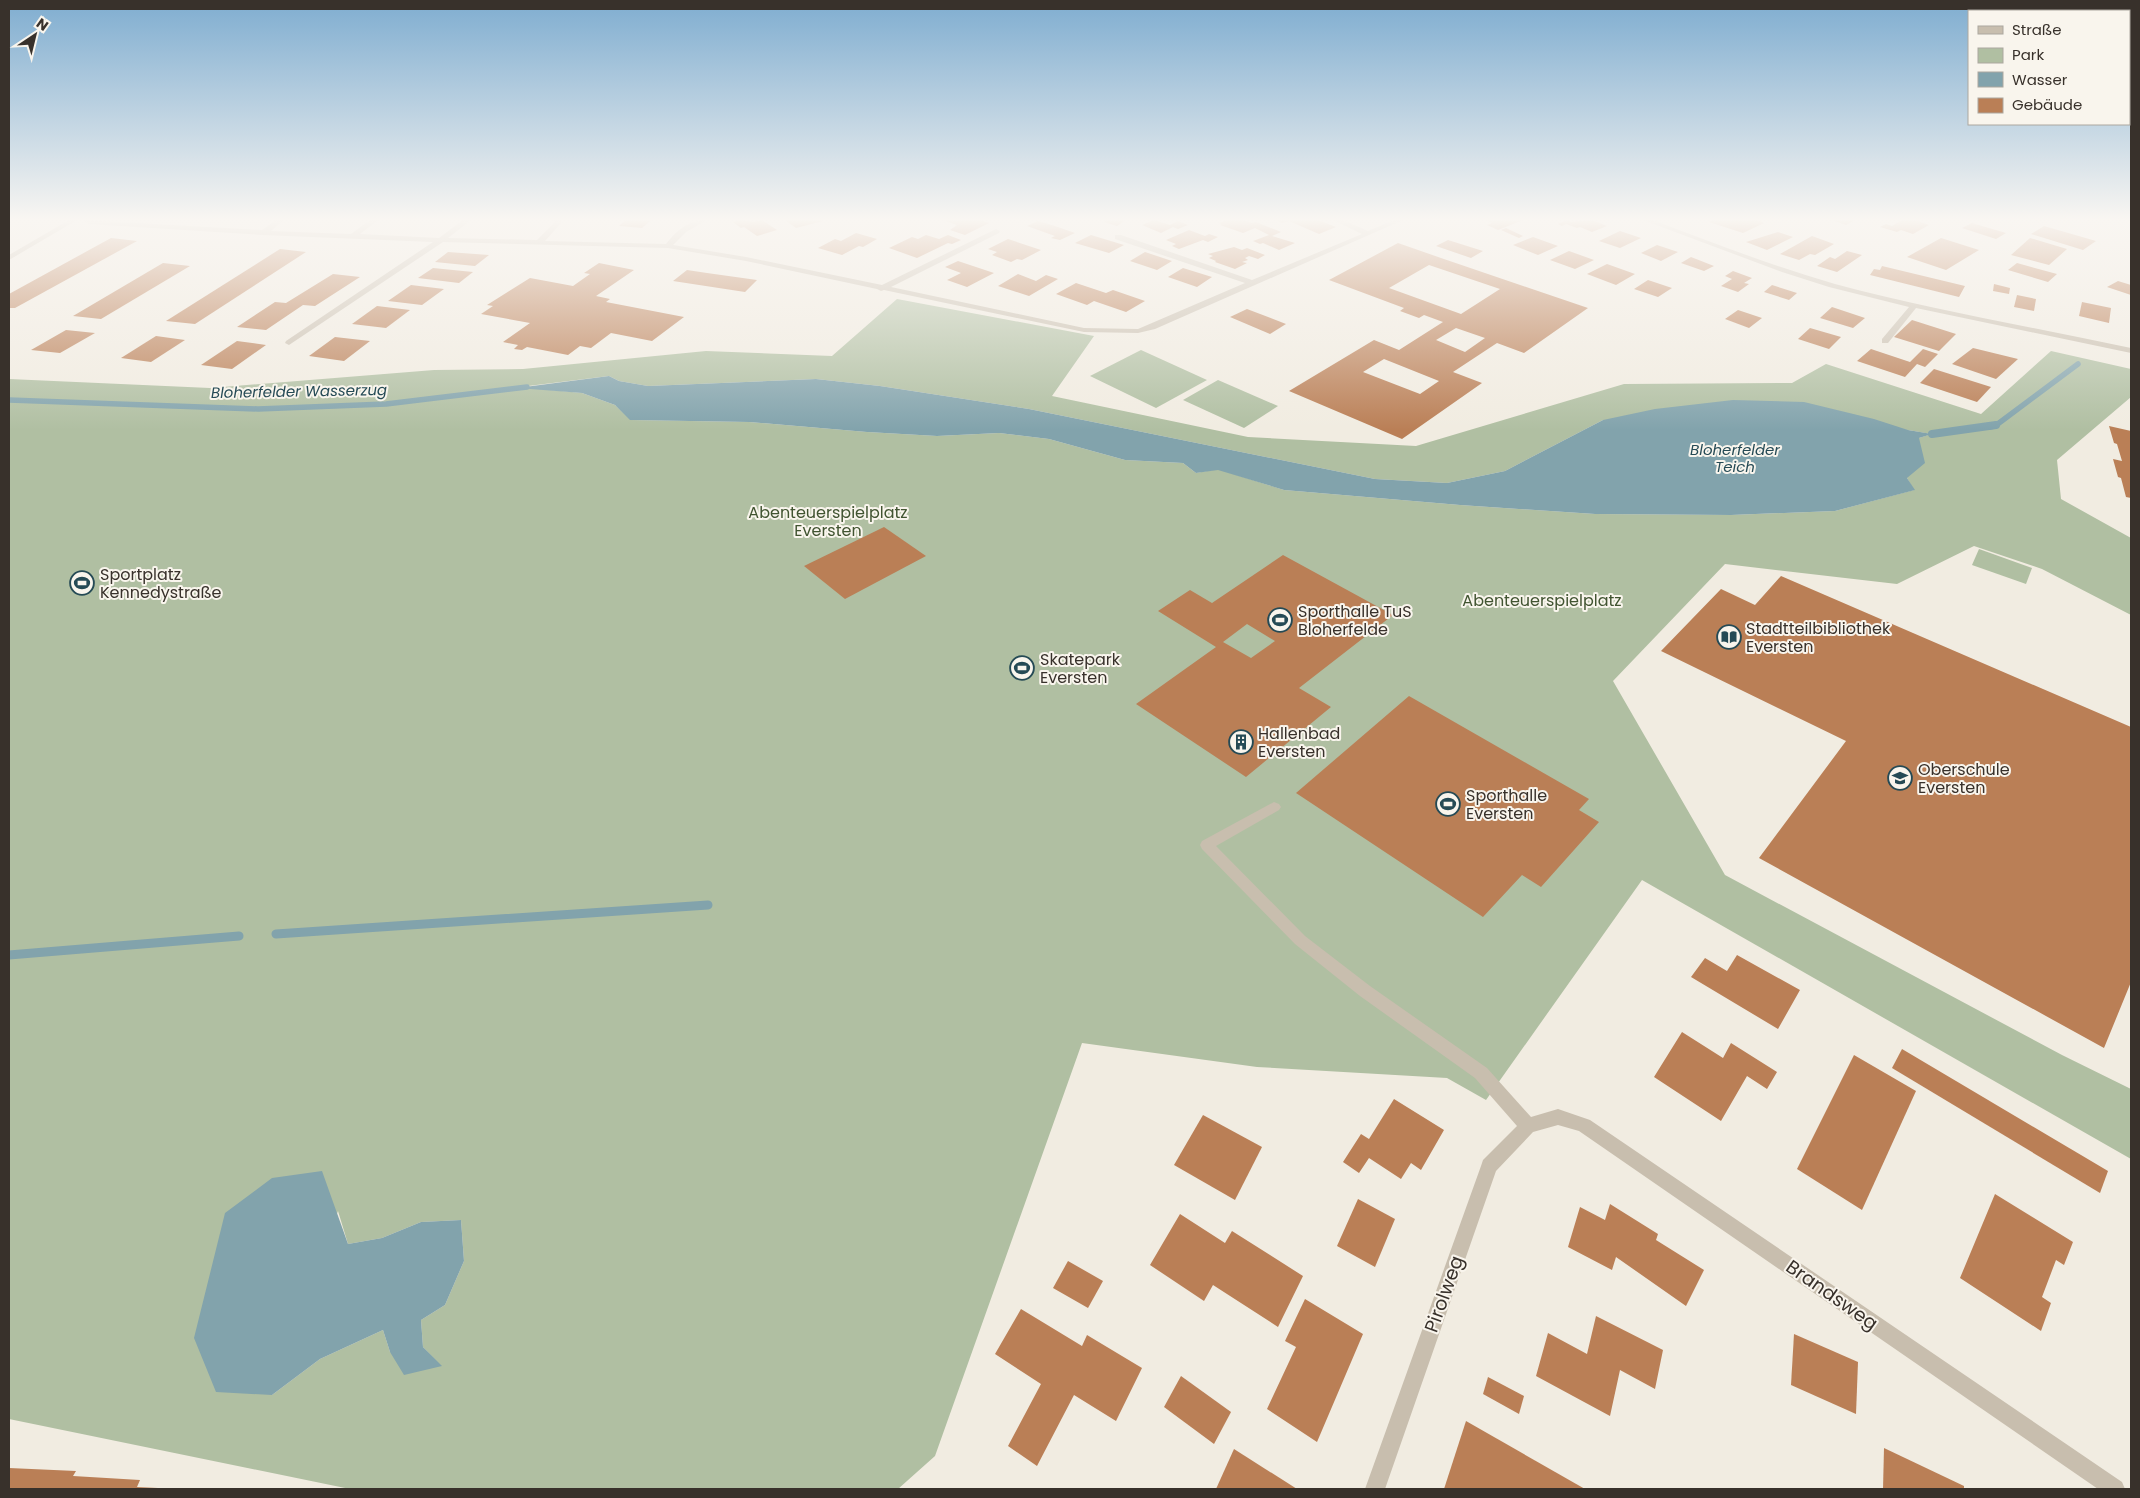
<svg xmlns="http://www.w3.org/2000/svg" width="2140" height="1498" font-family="Poppins,sans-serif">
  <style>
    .green { fill: #b0bfa2; fill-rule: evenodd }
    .water { fill: #82a3ac }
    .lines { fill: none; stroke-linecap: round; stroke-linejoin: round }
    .stream-far2 { stroke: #82a3ac; stroke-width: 5.5 }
    .stream-far1 { stroke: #82a3ac; stroke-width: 8 }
    .stream { stroke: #82a3ac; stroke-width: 9 }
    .building { fill: #ba7f56; fill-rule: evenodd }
    .minor { fill: #c8beae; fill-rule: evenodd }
    .labels { text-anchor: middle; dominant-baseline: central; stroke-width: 4; stroke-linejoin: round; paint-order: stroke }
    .far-water-label { font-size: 15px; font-style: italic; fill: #254a55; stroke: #f9f5ed }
    .park-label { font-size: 16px; fill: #415431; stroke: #f9f5ed }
    .poi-label { font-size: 16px; fill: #38312b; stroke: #f9f5ed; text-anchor: start }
    .near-street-label { font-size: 19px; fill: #38312b; stroke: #f9f5ed }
  </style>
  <rect width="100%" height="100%" fill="#f1ece1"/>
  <g class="green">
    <path d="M897,299L1094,336L1052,396L1248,437L1416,446L1624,384L1792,383L1826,364L1981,414L2051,351L2131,369V397L2057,460L2061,499L2131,538V615L2042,569L1974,546L1897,584L1725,564L1613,681L1725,875L2062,1055L2131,1089V1159L1642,880L1486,1100L1447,1078L1257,1067L1082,1043L935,1456L898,1489H350L9,1419V379L210,388L434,370L523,369L706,351L832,356ZM609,376L619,381L648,386L816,379L880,386L1029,409L1375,479L1447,483L1505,471L1603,420L1908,430L1931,434L1919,438L1907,478L1914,490L1835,511L1731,515L1595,514L1460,505L1284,490L1218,469L1196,473L1183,463L1125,460L1049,439L999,433L937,436L867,432L749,422L631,420L615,405L582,393L520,387ZM338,1211L348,1244L382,1238L421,1222L461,1220L464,1261L445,1305L421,1320L423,1347L441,1366L390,1352L383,1330L320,1359L272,1395Z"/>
    <path d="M1141,350L1207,380L1156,408L1090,376Z"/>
    <path d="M1218,380L1278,406L1244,428L1183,400Z"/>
    <path d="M1979,549L2032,568L2026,584L1972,565Z"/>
  </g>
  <g class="water">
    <path d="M609,376L619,381L648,386L816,379L880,386L1029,409L1375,479L1447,483L1505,471L1603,420L1655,409L1733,400L1804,402L1874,419L1908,430L1932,434L1919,438L1925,463L1907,478L1915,490L1835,511L1731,515L1595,514L1460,505L1284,490L1218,470L1196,473L1183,463L1125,460L1049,439L999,433L937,436L867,432L749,422L630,420L615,405L582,393L517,388Z"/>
    <path d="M322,1171L348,1244L382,1238L421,1222L461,1220L464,1261L445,1305L421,1320L423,1347L442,1366L404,1375L390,1352L383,1330L320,1359L272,1395L216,1392L194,1338L225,1213L272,1178Z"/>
  </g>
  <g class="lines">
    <g class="stream-far2">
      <path d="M9,400L258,409L386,404L527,387"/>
      <path d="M1989,427L1995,426L2078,364"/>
    </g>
    <path class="stream-far1" d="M1932,434L1996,425"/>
    <g class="stream">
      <path d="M276,934L708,905"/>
      <path d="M9,955L239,936"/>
    </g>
  </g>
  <g class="building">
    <path d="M626,220H651L642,228L619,226Z"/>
    <path d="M741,220L754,222L762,220L777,230L757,236L744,227L741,228L733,222Z"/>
    <path d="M785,220H823V221L796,228Z"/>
    <path d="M943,220H980L989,223L965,235L950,230L957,225Z"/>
    <path d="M1107,220H1126L1117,226L1104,222Z"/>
    <path d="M1154,220L1170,225L1178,221L1188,225L1178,229L1173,227L1161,233L1142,225Z"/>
    <path d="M1227,220H1244L1252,223L1256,222L1281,232L1272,236L1295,243L1279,250L1263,243L1260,244L1253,241L1269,235L1255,228L1243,233L1220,225L1222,224L1219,223Z"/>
    <path d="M1276,220H1318L1336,227L1319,234L1289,221L1282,223Z"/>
    <path d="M1486,220H1523L1498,230L1487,225L1492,223Z"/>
    <path d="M1567,220L1571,222L1592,220L1607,226L1592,232L1580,227L1577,228L1566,224L1562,226L1558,224Z"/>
    <path d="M1713,220H1757L1764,223L1743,233L1709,222Z"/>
    <path d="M1832,220H1855L1846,225Z"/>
    <path d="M1902,220H1915L1929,225L1913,234L1901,230L1897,232L1880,227L1886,224L1892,226Z"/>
    <path d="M1038,221L1055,226L1075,233L1060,240L1051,238L1055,236L1027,226Z"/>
    <path d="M1972,223L2006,233L1996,239L1962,228Z"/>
    <path d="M2044,226L2096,241L2083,250L2031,234Z"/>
    <path d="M1506,228L1523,236L1519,238L1501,230Z"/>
    <path d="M1189,230L1205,236L1209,234L1218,237L1208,242L1203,240L1179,249L1172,246L1176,244L1166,240Z"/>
    <path d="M1620,231L1641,238L1620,248L1599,241Z"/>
    <path d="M1778,232L1793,237L1767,250L1746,242Z"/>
    <path d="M856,233L877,239L863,247L859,246L842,255L818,248L835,239L841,241Z"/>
    <path d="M926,235L939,239L948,235L961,240L952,244L948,243L917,258L889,248L912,237L918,239Z"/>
    <path d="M1091,235L1124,245L1109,253L1075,243Z"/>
    <path d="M1812,236L1834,244L1815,255L1810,254L1799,260L1780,254Z"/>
    <path d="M1533,237L1558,246L1538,255L1513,245Z"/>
    <path d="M111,238L137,241L15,308H9V294Z"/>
    <path d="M1941,238L1979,250L1946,270L1907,257Z"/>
    <path d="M2030,238L2067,249L2049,265L2011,255Z"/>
    <path d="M1008,239L1041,250L1022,260L1017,259L1011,262L992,255L997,252L988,249Z"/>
    <path d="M1448,240L1483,251L1471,258L1436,246Z"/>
    <path d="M1398,243L1441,258L1588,308L1524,353L1497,343L1453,372L1482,383L1402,439L1289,391L1374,340L1399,350L1443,322L1424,315L1419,318L1400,311L1404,308L1329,280ZM1429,265L1500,289L1461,314L1389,288ZM1456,328L1485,338L1465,352L1436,340ZM1384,359L1439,381L1420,394L1363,372Z"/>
    <path d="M1657,245L1678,252L1661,261L1641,253Z"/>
    <path d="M1234,247L1242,250L1247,248L1265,255L1258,259L1249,256L1245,258L1248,260L1242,262L1247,263L1235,269L1215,262L1216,261L1209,258L1213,256L1208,254Z"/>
    <path d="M280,249L306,252L195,324L166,321Z"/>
    <path d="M1569,251L1594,260L1575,269L1550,260Z"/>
    <path d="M1847,251L1862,255L1837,272L1817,266L1830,257L1835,259Z"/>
    <path d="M448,252L489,255L475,266L435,262Z"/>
    <path d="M1145,252L1172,261L1157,270L1130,261Z"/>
    <path d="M1691,257L1714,266L1704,271L1681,263Z"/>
    <path d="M958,261L994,273L967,287L947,280L961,273L945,267Z"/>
    <path d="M163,263L190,266L101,319L73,316Z"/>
    <path d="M599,263L634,270L596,296L610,299L606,302L684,317L652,341L611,333L591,348L580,346L568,355L527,347L522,350L514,349L518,345L503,342L530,323L481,314L493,306L487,305L530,278L573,286L590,274L584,273Z"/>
    <path d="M2017,263L2057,274L2048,282L2008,270Z"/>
    <path d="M1607,264L1635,274L1616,285L1587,274Z"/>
    <path d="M1882,266L1965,286L1959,297L1870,275L1874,269L1880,270Z"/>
    <path d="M433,268L473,272L459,283L418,278Z"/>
    <path d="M1183,268L1212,277L1197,287L1168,277Z"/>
    <path d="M687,270L707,273L757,280L745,292L673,281Z"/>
    <path d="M1733,271L1752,278L1744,283L1749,284L1738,292L1721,286L1732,279L1725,276Z"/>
    <path d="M333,274L360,277L315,306L303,305L266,330L237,327L275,302L286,303Z"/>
    <path d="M1018,274L1036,281L1046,275L1058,279L1029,296L998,286Z"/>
    <path d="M1648,280L1672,288L1658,297L1634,289Z"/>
    <path d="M2118,281L2131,285V295L2107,287Z"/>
    <path d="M1076,283L1106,293L1113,290L1145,301L1126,312L1094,301L1087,305L1056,294Z"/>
    <path d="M1994,284L2010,288L2009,294L1993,291Z"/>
    <path d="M411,285L444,289L422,305L388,301Z"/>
    <path d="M1772,285L1797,293L1789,300L1764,292Z"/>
    <path d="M2017,295L2036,299L2034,311L2014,307Z"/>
    <path d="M2082,302L2111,308L2109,323L2079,316Z"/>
    <path d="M377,306L410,310L386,328L352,324Z"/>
    <path d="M1832,307L1865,318L1853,328L1820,318Z"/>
    <path d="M1247,309L1286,324L1270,334L1230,317Z"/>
    <path d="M1738,310L1762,318L1749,328L1725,319Z"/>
    <path d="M1912,320L1956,334L1939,351L1894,337Z"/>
    <path d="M1810,328L1841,337L1829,349L1798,339Z"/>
    <path d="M66,330L95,333L60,353L31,350Z"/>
    <path d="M156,336L185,340L151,362L121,358Z"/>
    <path d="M335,337L370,341L344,361L309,356Z"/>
    <path d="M237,341L266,345L232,369L201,365Z"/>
    <path d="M1973,348L2018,359L1996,379L1952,364Z"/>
    <path d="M1871,349L1910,362L1923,349L1938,354L1925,367L1917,364L1905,377L1857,361Z"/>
    <path d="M1934,369L1991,387L1977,402L1920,383Z"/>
    <path d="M2109,426L2131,431V498L2126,497L2121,478L2118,477L2113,459L2122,461L2117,444L2114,443Z"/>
    <path d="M884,527L926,556L845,599L804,566Z"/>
    <path d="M1283,555L1393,615L1299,688L1331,707L1246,777L1136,704L1216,647L1158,611L1190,590L1212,603ZM1247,624L1275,641L1251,658L1223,642Z"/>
    <path d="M1781,576L2131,727V982L2104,1048L1759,858L1846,741L1661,651L1721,589L1755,605Z"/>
    <path d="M1409,696L1589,799L1579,810L1599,822L1541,887L1522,875L1483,917L1296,793Z"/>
    <path d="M1737,955L1800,990L1778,1029L1691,977L1705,958L1727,971Z"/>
    <path d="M1682,1032L1723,1058L1731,1043L1777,1072L1767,1089L1747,1076L1721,1121L1654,1077Z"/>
    <path d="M1902,1049L2108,1171L2100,1193L1892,1068Z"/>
    <path d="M1854,1055L1916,1091L1862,1210L1797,1169Z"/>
    <path d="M1394,1099L1444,1130L1421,1170L1411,1163L1401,1179L1369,1158L1359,1173L1343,1162L1361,1134L1369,1139Z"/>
    <path d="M1203,1115L1262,1147L1235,1200L1174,1165Z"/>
    <path d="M1995,1194L2073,1242L2064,1265L2056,1260L2042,1297L2051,1303L2041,1331L1960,1278Z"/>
    <path d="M1358,1199L1395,1219L1375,1267L1337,1246Z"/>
    <path d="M1610,1204L1658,1234L1656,1240L1704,1270L1686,1306L1616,1257L1612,1270L1568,1247L1580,1207L1605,1220Z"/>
    <path d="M1180,1214L1225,1243L1232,1231L1303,1276L1278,1327L1213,1285L1204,1301L1150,1265Z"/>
    <path d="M1068,1261L1103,1281L1088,1308L1053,1288Z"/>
    <path d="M1305,1299L1363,1334L1317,1442L1267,1409L1296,1347L1285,1341Z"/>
    <path d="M1021,1309L1082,1346L1087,1335L1142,1368L1116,1421L1074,1395L1037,1466L1008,1446L1041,1384L995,1354Z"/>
    <path d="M1596,1316L1663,1350L1655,1389L1620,1370L1610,1416L1536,1376L1548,1333L1587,1354Z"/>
    <path d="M1794,1334L1858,1362L1856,1414L1791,1385Z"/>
    <path d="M1181,1376L1231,1412L1214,1444L1164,1407Z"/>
    <path d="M1488,1377L1524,1396L1519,1414L1483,1394Z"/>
    <path d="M1466,1421L1585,1489H1444Z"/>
    <path d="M1884,1448L1964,1486V1489H1883Z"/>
    <path d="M1234,1449L1297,1489H1216Z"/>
    <path d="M9,1468L76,1471L73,1476L140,1480L137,1487L158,1488V1489H9Z"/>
  </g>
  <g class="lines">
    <g class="minor">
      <path d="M69,220H77L9,260V255Z"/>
      <path d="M83,220L262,230L276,220H284L271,231L351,234L370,220H378L360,234L439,238L463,220H471L448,238L537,240L555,222L554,220H561V223L545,241L666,244C677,230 689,220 707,220L686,232L673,245L746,257L882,285L996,229L1000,231L999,233L891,287L1084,328L1138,329L1245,283L1115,239V235H1121L1252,280L1362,234L1333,220H1343L1368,231L1394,220H1403L1155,329L1138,333L1084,332L884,290L881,291L877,289L746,261L668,248L443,242L289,345L285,343L286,341L433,242L263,235L89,224Z"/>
      <path d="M1643,220H1653C1713,243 1773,266 1835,284C1933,310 2032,327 2131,348V353L1916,308L1888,343H1882V339L1909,307L1829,287L1782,272Z"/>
      <path d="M1274,802L1279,804L1281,807L1279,810L1216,846L1305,936L1370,986L1487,1068L1531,1117L1558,1109L1590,1120L2122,1482L2125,1489H2098L1579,1131L1558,1125L1533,1132L1496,1171L1385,1489H1365L1481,1166L1483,1160L1517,1126L1475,1078L1360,996L1295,944L1202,849L1200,845L1202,841Z"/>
    </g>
  </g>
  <linearGradient id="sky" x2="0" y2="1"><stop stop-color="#7fadd0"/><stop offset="0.51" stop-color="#f9f6f2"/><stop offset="1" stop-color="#f9f6f2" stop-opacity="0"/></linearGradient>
  <rect width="2140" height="430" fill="url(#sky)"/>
  <defs>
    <g id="stadium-ring" transform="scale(1.25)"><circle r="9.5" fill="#f9f5ed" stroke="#254a55" stroke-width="1.5"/><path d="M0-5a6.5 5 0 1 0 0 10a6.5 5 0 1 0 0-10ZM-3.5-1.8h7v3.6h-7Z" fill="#254a55"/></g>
    <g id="library-ring" transform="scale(1.25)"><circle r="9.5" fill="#f9f5ed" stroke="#254a55" stroke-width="1.5"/><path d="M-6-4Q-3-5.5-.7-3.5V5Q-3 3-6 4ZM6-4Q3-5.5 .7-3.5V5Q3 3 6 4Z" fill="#254a55"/></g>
    <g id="building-ring" transform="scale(1.25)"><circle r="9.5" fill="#f9f5ed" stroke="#254a55" stroke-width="1.5"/><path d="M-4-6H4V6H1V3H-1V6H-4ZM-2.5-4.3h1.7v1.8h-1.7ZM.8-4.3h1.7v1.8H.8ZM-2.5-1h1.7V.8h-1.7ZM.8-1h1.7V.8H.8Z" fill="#254a55"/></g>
    <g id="school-ring" transform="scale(1.25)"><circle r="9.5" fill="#f9f5ed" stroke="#254a55" stroke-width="1.5"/><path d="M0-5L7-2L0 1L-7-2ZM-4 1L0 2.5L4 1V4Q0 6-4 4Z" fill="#254a55"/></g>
  </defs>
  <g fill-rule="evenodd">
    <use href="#stadium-ring" x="82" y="583"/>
    <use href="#stadium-ring" x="1280" y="620"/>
    <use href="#library-ring" x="1729" y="637"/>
    <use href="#stadium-ring" x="1022" y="668"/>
    <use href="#building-ring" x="1241" y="742"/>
    <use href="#school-ring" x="1900" y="778"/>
    <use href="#stadium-ring" x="1448" y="804"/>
  </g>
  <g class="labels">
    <g class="far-water-label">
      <text transform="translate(299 391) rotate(-1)">Bloherfelder Wasserzug</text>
      <text x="1735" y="449">Bloherfelder<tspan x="1735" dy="17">Teich</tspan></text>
    </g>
    <g class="park-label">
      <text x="828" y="512">Abenteuerspielplatz<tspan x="828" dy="18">Eversten</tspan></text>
      <text x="1542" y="600">Abenteuerspielplatz</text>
    </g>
    <g class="poi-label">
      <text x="100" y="574">Sportplatz<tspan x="100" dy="18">Kennedystraße</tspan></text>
      <text x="1298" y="611">Sporthalle TuS<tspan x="1298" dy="18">Bloherfelde</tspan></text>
      <text x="1746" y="628">Stadtteilbibliothek<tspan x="1746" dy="18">Eversten</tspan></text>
      <text x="1040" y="659">Skatepark<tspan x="1040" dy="18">Eversten</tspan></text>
      <text x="1258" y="733">Hallenbad<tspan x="1258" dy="18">Eversten</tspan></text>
      <text x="1918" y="769">Oberschule<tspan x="1918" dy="18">Eversten</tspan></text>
      <text x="1466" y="795">Sporthalle<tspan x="1466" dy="18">Eversten</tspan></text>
    </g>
    <g class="near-street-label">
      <text transform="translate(1444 1294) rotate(-70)">Pirolweg</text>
      <text transform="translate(1832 1295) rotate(35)">Brandsweg</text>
    </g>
  </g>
  <rect width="2140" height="1498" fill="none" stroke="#38312b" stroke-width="20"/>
  <rect x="1968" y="10" width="162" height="115" fill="#f9f5ed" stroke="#aca79f"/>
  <rect x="1978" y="26" width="25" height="8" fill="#c8beae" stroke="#aca79f"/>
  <text x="2012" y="35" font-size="15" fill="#38312b">Straße</text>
  <rect x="1978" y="48" width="25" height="15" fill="#b0bfa2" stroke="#aca79f"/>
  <text x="2012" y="60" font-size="15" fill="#38312b">Park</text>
  <rect x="1978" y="72" width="25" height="15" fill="#82a3ac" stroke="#aca79f"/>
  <text x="2012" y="85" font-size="15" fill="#38312b">Wasser</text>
  <rect x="1978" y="98" width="25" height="15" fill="#ba7f56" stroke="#aca79f"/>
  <text x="2012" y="110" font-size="15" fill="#38312b">Gebäude</text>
  <g transform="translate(35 35) rotate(35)" stroke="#f9f5ed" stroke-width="4" paint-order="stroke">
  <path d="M0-4L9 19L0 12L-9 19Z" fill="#38312b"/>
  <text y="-8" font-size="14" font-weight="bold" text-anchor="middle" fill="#38312b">N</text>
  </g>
</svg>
